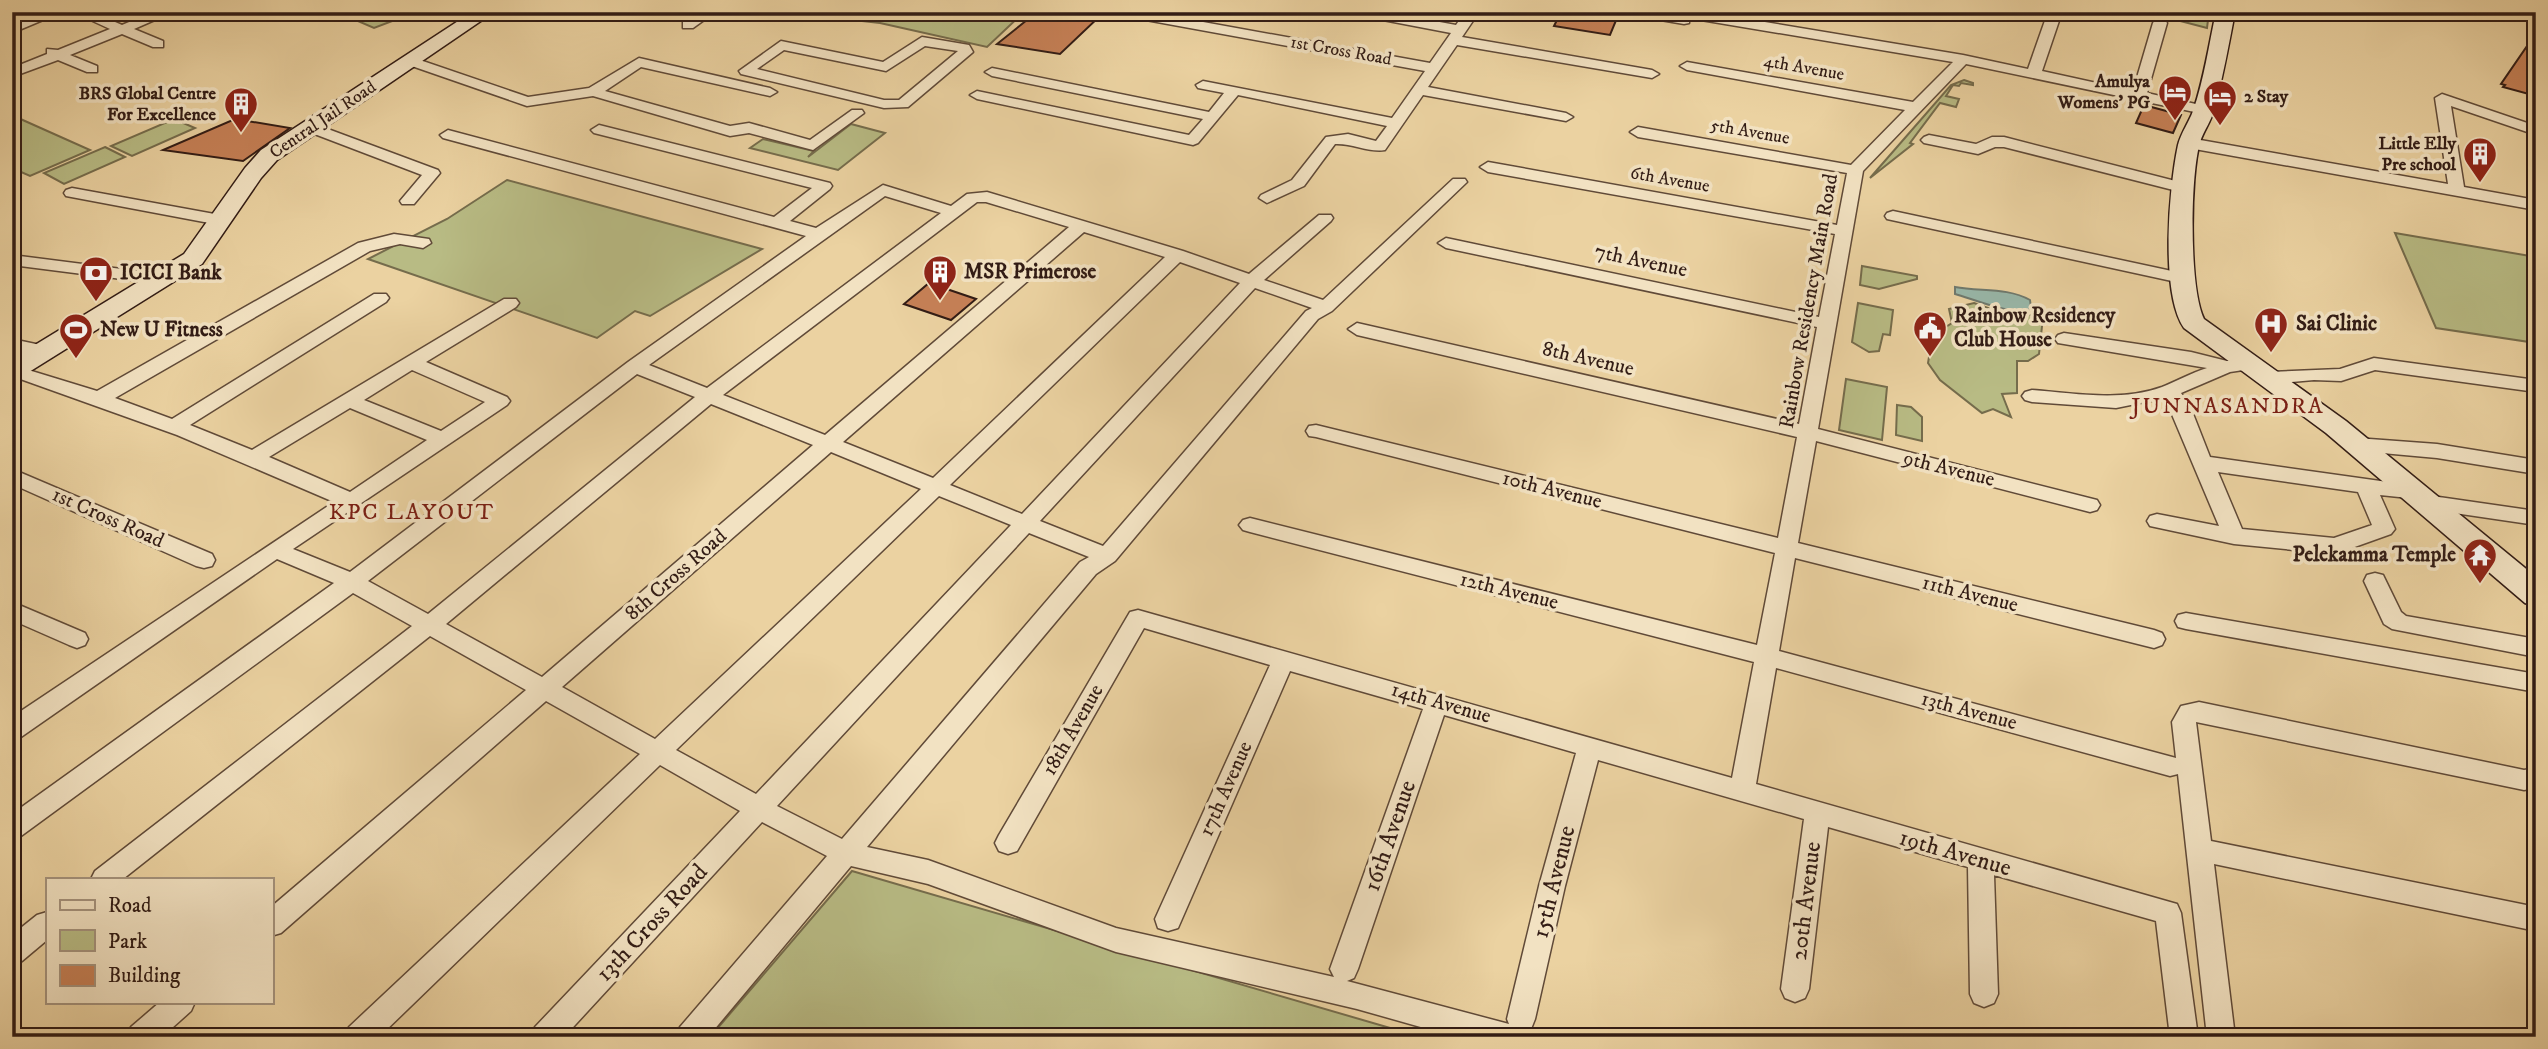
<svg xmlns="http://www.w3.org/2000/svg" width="2548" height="1049" font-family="'IM FELL DW Pica',serif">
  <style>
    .green { fill: #b8bb84; stroke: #756c4c; stroke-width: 2 }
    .water { fill: #98b7a9; stroke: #6f796e; stroke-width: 2 }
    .building { fill: #c68056; stroke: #321c15; stroke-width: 2 }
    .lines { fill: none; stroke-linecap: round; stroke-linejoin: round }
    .street-casing { stroke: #604a38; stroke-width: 3 }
    .secondary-casing { stroke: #321c15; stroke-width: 3 }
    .street { fill: #f2e2c2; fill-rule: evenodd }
    .secondary { fill: #f2e2c2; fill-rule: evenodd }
    .labels { text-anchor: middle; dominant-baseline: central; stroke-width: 7; stroke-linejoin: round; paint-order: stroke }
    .far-street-label { font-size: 18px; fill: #321c15; stroke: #f2e2c2 }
    .far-poi-label { font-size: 18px; font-weight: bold; fill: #321c15; stroke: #f2e2c2; text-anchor: end }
    .street-label { font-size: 21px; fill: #321c15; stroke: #f2e2c2 }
    .poi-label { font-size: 21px; font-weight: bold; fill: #321c15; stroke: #f2e2c2; text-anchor: start }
    .neighbourhood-label { font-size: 23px; letter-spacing: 2px; fill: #7a1f14; stroke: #f2e2c2 }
    .near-street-label { font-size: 24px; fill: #321c15; stroke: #f2e2c2 }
  </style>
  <rect width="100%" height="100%" fill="#ebd2a1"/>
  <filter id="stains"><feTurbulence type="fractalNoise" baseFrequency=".00286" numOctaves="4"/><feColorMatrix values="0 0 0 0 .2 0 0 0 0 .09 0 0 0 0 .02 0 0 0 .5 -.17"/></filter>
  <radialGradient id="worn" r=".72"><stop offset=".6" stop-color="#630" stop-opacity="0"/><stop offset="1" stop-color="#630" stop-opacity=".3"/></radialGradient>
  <g class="green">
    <path d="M337,12H416L374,28Z"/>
    <path d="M801,12H1024L987,47L880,23L799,14Z"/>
    <path d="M2146,12H2209L2207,28Z"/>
    <path d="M1964,80L1973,83V85L1961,83L1959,86L1953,85L1946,96L1959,99L1956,107L1940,103L1910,143L1913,144L1870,178L1951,85Z"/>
    <path d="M16,117L90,150L30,176L12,168V118Z"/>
    <path d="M174,119L195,128L132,156L111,146Z"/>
    <path d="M851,124L885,133L838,170L750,148L763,139L814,151L808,157Z"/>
    <path d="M105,147L125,157L64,184L44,173Z"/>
    <path d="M507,180L762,249L650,316L635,311L597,338L368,259L447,219Z"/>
    <path d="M2395,233L2536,257V343L2436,328Z"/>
    <path d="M1862,266L1917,276V279L1879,289L1860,285Z"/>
    <path d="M1858,303L1893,310L1890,335L1883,334L1879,351L1869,352L1852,342Z"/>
    <path d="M1974,303L2013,317L2019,313L2043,317L2039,354L2028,361H2017V393L2002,394L2011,417L1993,409L1982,413L1940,380L1928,363L1931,345L1939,344L1941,330L1952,323L1949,309Z"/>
    <path d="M1846,379L1887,387L1882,440L1839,430Z"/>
    <path d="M1897,405L1911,407L1922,417V441L1896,435Z"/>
    <path d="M852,871L1421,1037H710Z"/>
  </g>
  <path class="water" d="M1955,287C1980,292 2007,287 2030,300L2031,308C2020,319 1971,298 1955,294Z"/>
  <g class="building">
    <path d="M1037,12H1100L1097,15L1100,16L1060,54L997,44Z"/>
    <path d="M1561,12H1582L1617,18L1610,35L1554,26Z"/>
    <path d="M2536,33V96L2503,87L2505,85L2501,84Z"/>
    <path d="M2144,105L2181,115L2173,133L2136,123Z"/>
    <path d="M235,119L290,128L243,161L163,150Z"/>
    <path d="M929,283L976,299L951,320L904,304Z"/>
  </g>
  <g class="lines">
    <g class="street-casing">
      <g id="street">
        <path d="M42,12H62L12,33V24Z"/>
        <path d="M73,12H92L122,25L153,12H173L134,29L163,41V47H153L122,34L70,55L97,66V72H87L58,60L12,77V68L47,54V49L58,50L110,29Z"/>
        <path d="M695,12H709L711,15L693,28H683V22Z"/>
        <path d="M1117,12H1148L1430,63L1451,33L1362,16L1355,12H1385L1456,25L1465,12H1479L1462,37L1652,70L1659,74L1652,78L1457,45L1428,87L1566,113L1573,117L1566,121L1423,95L1385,150C1369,153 1352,143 1335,144L1304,186L1267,203L1259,198L1261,195L1292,180L1326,137L1348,134L1376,141L1387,126L1238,95L1198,143L1193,145L977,99L970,95L977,91L1189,135L1203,119L992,76L985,72L992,68L1209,112L1224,93L1198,88L1196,85L1203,81L1392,118L1425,71L1124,16Z"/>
        <path d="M1630,12H1662L1685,16V12H1704L1963,55L2028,69L2048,12H2062L2042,71L2133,91L2153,23L2155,20H2165L2167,23L2147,93L2209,107L2211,110L2209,113L2204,114L1966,64L1863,171L1818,429L2097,500L2100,505L2097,510L2090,512L1816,441L1798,543L2154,630L2162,633L2165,639L2162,645L2154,648L1795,558L1779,651L2176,758L2172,722L2181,706L2199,702L2524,770L2536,768V788L2524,790L2196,722L2211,841L2536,907V931L2214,864L2235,1037H2207L2178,774L2170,776L1776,668L1756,784L2177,904L2181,913L2198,1037H2170L2156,921L1994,875L1998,994L1994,1003L1984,1007L1974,1003L1970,994L1968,867L1828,827L1809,989L1805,998L1795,1002L1785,998L1781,989L1804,819L1598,760L1565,886L1535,1019L1531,1029L1519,1032L1521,1037H1456L1357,1009L1116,952L928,884L851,866L708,1037H676L680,1027L827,856L762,822L564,1037H531L535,1027L740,811L660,765L379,1037H345L349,1027L640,754L546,701L281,933L271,936V907L526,690L430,636L123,879H91L95,871L412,626L353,593L21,836L12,839V814L334,583L277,559L21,737L12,740V717L334,502L177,435L12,376V365L97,391L358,243L394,234L429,239L431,243L423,248L400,244L370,251L115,398L172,419L374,294H386L389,298L386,302L190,425L252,450L504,299H516L519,303L516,307L426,362L507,397L510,401L507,405L293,549L350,572L628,362L806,236L443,138L440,135L448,130L774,217L812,188L594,133L591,130L599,125L830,183L832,186L830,189L790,221L816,228L883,185L951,206L967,194L987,192L1183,251L1249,274L1319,215H1331L1333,218L1331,221L1264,280L1323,300L1453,179H1465L1467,182L1332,311L1318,319L1115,561L1096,574L867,847L928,860L1116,928L1334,977L1330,969L1423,709L1290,671L1178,928L1168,931L1158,928L1155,919L1270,665L1144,628L1017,851L1008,854L999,851L995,843L999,835L1130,612L1138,610L1732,778L1754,662L1250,532L1243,530L1239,525L1243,520L1250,518L1757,645L1775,553L1316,437L1309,436L1306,431L1309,426L1316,425L1778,538L1797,437L1357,335L1348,329L1357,323L1799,424L1817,327L1446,248L1438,243L1446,238L1819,317L1835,234L1488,172L1480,167L1488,162L1837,225L1847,173L1638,137L1630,132L1638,127L1851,165L1905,110L1687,70L1680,66L1687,62L1913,102L1953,62L1689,18V23L1684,24L1637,16ZM885,196L941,213L707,388L649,365ZM977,202H986L1069,227L825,435L723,395ZM1084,232L1165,257L933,478L843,442ZM1180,262L1240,283L1022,514L950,485ZM1255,288L1312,308L1306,311L1103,546L1040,521ZM412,370L485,402L441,431L364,400ZM637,374L695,397L428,614L368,581ZM711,404L813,445L542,677L446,624ZM350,408L427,440L350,492L269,457ZM831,452L921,489L655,739L562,687ZM939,496L1011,525L756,794L676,750ZM1029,533L1089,557L1080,562L842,839L777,806ZM1444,715L1576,753L1539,886L1507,1019L1509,1024L1347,981L1354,978L1358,969Z"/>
        <path d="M922,37L969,45L973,52L908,107L884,108L741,74L739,71L781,41L883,62ZM925,46L958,51L899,100H884L757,69L784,50L886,71Z"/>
        <path d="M411,57L528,97L589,88L639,58L770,88L777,92L770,96L641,67L605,91L730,126L749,123L810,140L852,110H862L864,113L813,150L749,133L730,136L593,96L527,106L406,64L404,61Z"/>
        <path d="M2442,94L2536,126V135L2451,106L2464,187L2536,200V210L2189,148L2181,143L2189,138L2448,184L2435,98Z"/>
        <path d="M309,122L438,170L440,173L414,204H402L400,201L422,175L304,130L301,127L304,124Z"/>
        <path d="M1929,135L1976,144L1992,137H2004L2191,185L2193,188L2185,193L2004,147H1995L1978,154L1924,143L1921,140L1924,137Z"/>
        <path d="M72,188L220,215L228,220L220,225L66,196L64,193L66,190Z"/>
        <path d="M1893,211L2181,273L2190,278L2181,283L1887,219L1885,216L1887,213Z"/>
        <path d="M12,255L161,274L170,279L161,284L12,265Z"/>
        <path d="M2064,333L2191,352L2227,361L2257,360L2259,364L2257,368L2230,372L2181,393L2190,406L2210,457L2416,486L2423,488L2425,495L2536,511V525L2427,509L2420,507L2418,499L2380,495L2395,529L2391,534L2335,554L2234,544L2150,526L2147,521L2150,516L2157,514L2219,526L2165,398L2116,408L2032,402L2025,400L2022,396L2025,392L2032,390C2074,393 2121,402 2162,387C2177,381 2191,373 2207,368L2058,343L2055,339L2058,335ZM2218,472L2358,492L2372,525L2334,538L2242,529Z"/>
        <path d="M12,339L50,347L52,351L43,357L12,351Z"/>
        <path d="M2374,358L2536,380V392L2375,370L2341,381L2314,380L2270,384L2261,378L2270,372L2340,369Z"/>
        <path d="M2356,438L2437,444L2536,460V474L2437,458L2349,450L2346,445L2349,440Z"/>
        <path d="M12,469L212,554L215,560L212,566L204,568L196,566L12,484Z"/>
        <path d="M2375,573L2383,575L2401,612L2406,616L2536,639V657L2392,629L2384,624L2364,581L2367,575Z"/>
        <path d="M12,602L85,633L88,639L85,645L77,648L69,645L12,620Z"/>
        <path d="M2186,613L2536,674V692L2186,629L2178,627L2175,621L2178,615Z"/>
        <path d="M47,912V940L22,961L12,965V935L37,915Z"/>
        <path d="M160,1002H195L191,1011L162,1037H127L131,1027Z"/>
      </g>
    </g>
    <g class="secondary-casing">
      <g id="secondary">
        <path d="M472,12H494L277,160L261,178L202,264L21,377L12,379V359L184,254L245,168L261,150Z"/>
        <path d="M2216,12H2235C2229,44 2223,76 2215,107C2212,120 2204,130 2200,142C2190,176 2189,288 2204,319L2346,421L2536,577V607L2525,603L2326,433L2184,328C2160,293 2169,187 2178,145C2181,133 2189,122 2193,111C2204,80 2209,44 2216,12Z"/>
      </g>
    </g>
    <use href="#street" class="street"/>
    <use href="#secondary" class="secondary"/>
  </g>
  <defs>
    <g id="hotel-pin" transform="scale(1.75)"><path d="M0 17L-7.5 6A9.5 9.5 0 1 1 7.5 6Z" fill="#8f2418" stroke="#f2e2c2"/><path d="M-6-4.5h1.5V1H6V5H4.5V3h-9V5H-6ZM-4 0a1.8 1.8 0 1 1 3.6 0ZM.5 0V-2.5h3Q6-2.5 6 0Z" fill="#fff"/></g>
    <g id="building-pin" transform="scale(1.75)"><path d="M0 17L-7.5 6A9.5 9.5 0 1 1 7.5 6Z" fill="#8f2418" stroke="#f2e2c2"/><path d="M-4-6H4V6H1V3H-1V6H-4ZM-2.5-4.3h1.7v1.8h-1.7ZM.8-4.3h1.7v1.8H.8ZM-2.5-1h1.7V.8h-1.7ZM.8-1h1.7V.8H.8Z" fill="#fff"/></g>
    <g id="bank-pin" transform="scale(1.75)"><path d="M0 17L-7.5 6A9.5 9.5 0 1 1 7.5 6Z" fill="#8f2418" stroke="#f2e2c2"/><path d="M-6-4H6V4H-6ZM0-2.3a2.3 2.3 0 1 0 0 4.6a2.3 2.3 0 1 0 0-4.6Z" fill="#fff"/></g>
    <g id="hospital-pin" transform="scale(1.75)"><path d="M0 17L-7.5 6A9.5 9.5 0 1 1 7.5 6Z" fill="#8f2418" stroke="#f2e2c2"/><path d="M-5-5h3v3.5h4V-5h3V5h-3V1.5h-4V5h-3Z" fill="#fff"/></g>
    <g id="civic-pin" transform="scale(1.75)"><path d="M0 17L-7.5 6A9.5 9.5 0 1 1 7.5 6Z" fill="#8f2418" stroke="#f2e2c2"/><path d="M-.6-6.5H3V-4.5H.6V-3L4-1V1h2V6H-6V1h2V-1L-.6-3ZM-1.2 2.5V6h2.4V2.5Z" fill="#fff"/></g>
    <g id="stadium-pin" transform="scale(1.75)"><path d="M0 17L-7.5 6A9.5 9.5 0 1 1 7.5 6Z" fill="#8f2418" stroke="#f2e2c2"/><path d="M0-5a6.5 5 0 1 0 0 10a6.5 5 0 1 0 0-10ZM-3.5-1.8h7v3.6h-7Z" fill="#fff"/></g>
    <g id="temple-pin" transform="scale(1.75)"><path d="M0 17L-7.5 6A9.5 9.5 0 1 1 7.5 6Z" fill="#8f2418" stroke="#f2e2c2"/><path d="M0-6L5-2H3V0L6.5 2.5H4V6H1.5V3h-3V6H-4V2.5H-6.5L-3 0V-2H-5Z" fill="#fff"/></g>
  </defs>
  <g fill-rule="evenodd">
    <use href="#hotel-pin" x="2175" y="92"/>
    <use href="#hotel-pin" x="2220" y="97"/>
    <use href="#building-pin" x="241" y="104"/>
    <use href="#building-pin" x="2480" y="154"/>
    <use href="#building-pin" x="940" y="272"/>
    <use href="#bank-pin" x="96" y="273"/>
    <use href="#hospital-pin" x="2271" y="324"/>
    <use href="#civic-pin" x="1930" y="328"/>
    <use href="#stadium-pin" x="76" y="330"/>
    <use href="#temple-pin" x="2480" y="555"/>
  </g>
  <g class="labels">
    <g class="far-street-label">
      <text transform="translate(1341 51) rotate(10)">1st Cross Road</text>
      <text transform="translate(1804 68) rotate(10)">4th Avenue</text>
      <text transform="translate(323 120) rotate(-34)">Central Jail Road</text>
      <text transform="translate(1750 132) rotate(10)">5th Avenue</text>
      <text transform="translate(1670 180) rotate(10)">6th Avenue</text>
    </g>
    <g class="far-poi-label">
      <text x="2150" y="82">Amulya<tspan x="2150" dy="21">Womens' PG</tspan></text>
      <text x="216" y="94">BRS Global Centre<tspan x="216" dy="21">For Excellence</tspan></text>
      <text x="2244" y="97" text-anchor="start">2 Stay</text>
      <text x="2456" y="144">Little Elly<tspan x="2456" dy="21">Pre school</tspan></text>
    </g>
    <g class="street-label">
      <text transform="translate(1641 261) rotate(12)">7th Avenue</text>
      <text transform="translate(1809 301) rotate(-80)">Rainbow Residency Main Road</text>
      <text transform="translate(1588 359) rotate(13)">8th Avenue</text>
      <text transform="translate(1949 469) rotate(14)">9th Avenue</text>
      <text transform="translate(1552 490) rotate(14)">10th Avenue</text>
      <text transform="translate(108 518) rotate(24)">1st Cross Road</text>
      <text transform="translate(676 575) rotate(-41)">8th Cross Road</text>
      <text transform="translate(1509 591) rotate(14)">12th Avenue</text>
      <text transform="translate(1970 594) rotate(14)">11th Avenue</text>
      <text transform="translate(1441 703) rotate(16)">14th Avenue</text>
      <text transform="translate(1969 711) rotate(15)">13th Avenue</text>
      <text transform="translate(1073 730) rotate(-60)">18th Avenue</text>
      <text transform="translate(1226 789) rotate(-66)">17th Avenue</text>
    </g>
    <g class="poi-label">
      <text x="964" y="272">MSR Primerose</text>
      <text x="120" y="273">ICICI Bank</text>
      <text x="1954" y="316">Rainbow Residency<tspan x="1954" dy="24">Club House</tspan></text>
      <text x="2296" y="324">Sai Clinic</text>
      <text x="100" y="330">New U Fitness</text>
      <text x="2456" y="555" text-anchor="end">Pelekamma Temple</text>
    </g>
    <g class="neighbourhood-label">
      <text x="2228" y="406">JUNNASANDRA</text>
      <text x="412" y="512">KPC LAYOUT</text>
    </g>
    <g class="near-street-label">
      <text transform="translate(1390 836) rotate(-71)">16th Avenue</text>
      <text transform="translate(1955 853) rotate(16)">19th Avenue</text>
      <text transform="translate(1554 882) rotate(-76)">15th Avenue</text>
      <text transform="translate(1806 901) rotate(-83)">20th Avenue</text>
      <text transform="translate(652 923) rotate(-47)">13th Cross Road</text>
    </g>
  </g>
  <rect width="2548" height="1049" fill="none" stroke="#ebd2a1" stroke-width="42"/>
  <rect x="14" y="14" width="2520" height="1021" fill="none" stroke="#321c15" stroke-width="3.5"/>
  <rect x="21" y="21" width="2506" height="1007" fill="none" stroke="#321c15" stroke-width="2"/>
  <rect x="46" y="878" width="228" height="126" fill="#f2e2c2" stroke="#a5937d" stroke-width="2"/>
  <rect x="60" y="900" width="35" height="10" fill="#f2e2c2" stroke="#a5937d" stroke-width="2"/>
  <text x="108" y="912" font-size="21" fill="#321c15">Road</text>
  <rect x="60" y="930" width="35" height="21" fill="#b8bb84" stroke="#a5937d" stroke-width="2"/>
  <text x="108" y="948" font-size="21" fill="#321c15">Park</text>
  <rect x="60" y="965" width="35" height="21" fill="#c68056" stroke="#a5937d" stroke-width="2"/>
  <text x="108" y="982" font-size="21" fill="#321c15">Building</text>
  <rect width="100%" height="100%" filter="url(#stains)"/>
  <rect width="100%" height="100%" fill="url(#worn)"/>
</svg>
